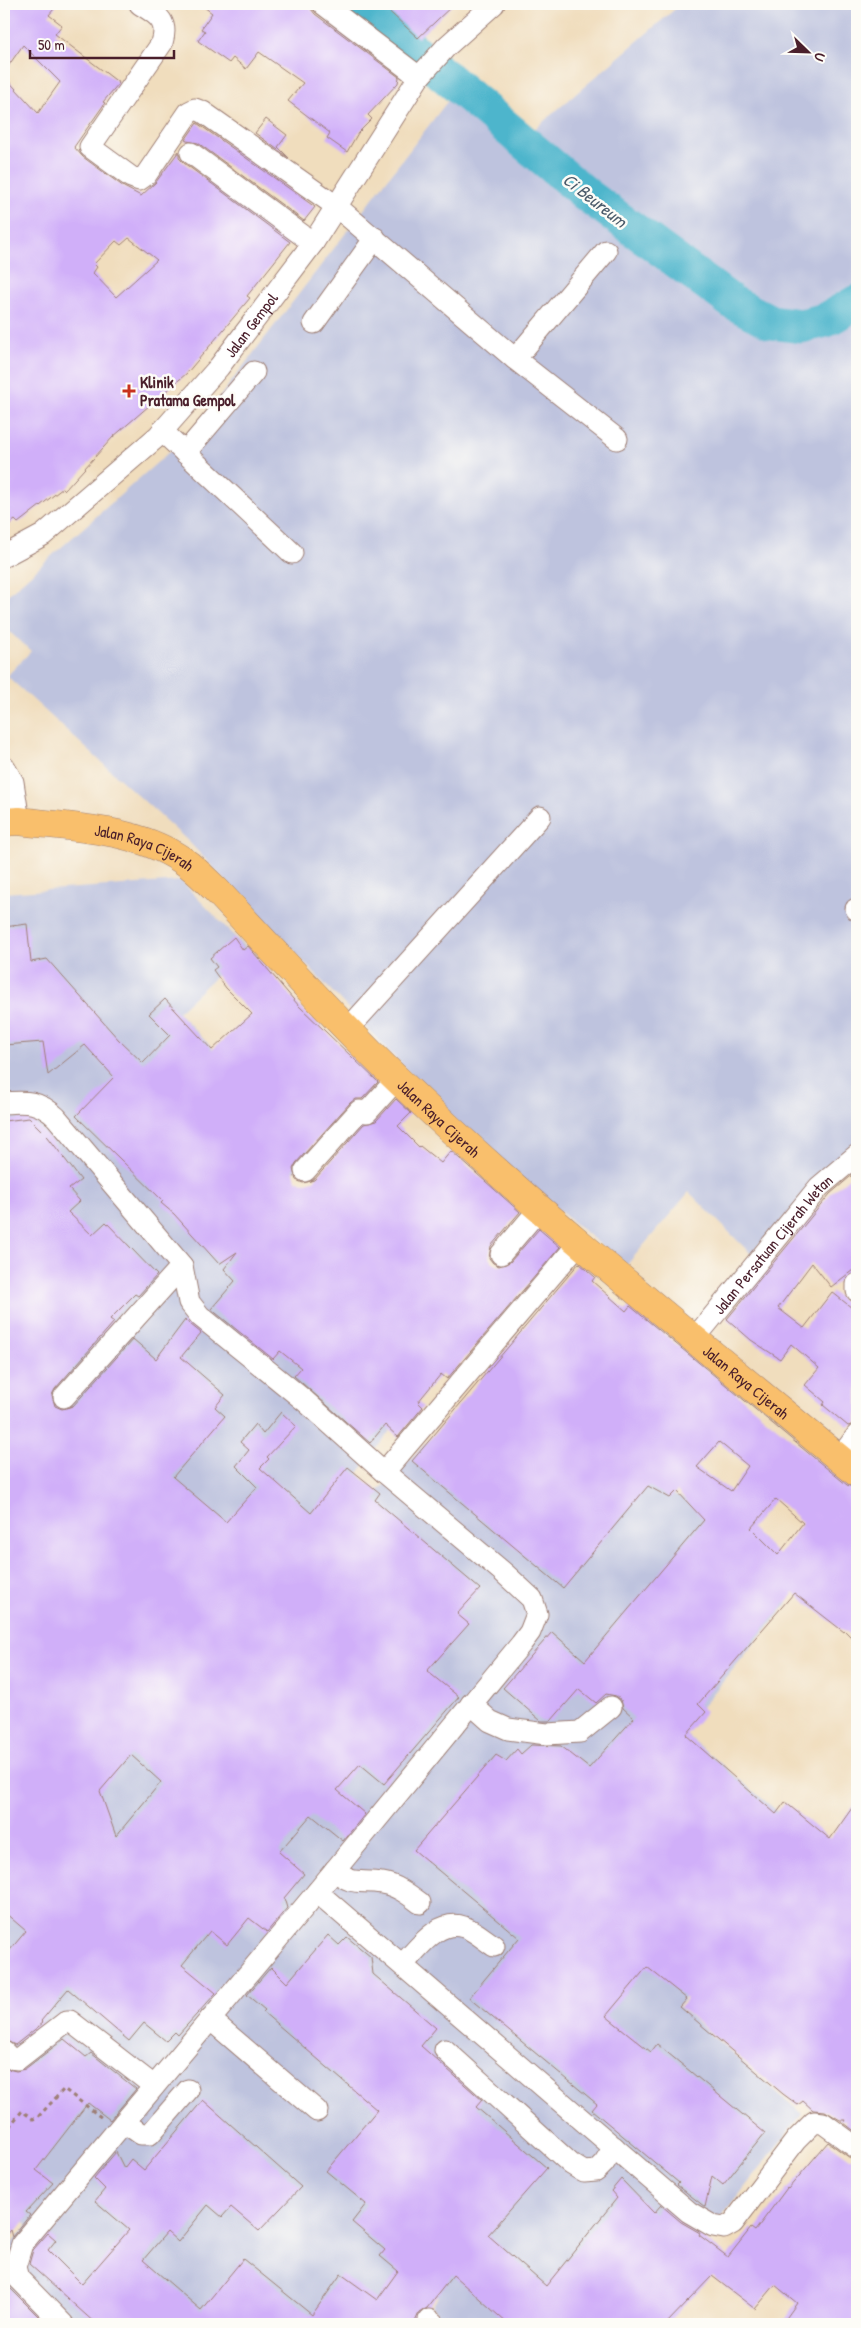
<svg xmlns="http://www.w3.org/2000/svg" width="861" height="2328" font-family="'Patrick Hand',sans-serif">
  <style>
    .industrial { fill: #bec3de }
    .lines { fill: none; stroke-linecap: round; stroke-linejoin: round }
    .river { stroke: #4db5cc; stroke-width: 35 }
    .building { fill: #d0aff9; fill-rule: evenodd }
    .minor-casing { stroke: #9d7e74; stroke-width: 23 }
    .major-casing { stroke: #9d7e74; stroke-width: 29 }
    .path { stroke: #9d7e74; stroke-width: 3; stroke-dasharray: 4 4; stroke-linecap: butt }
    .minor { stroke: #fff; stroke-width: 21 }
    .major { stroke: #f9bf6c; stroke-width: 28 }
    .poi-dot { fill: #c8321e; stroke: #fdfcf7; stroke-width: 2 }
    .labels { text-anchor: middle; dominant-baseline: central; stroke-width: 5; stroke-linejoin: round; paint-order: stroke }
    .street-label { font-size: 16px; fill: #4a1f2b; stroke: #fdfcf7 }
    .poi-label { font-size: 16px; font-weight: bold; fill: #4a1f2b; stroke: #fdfcf7; text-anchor: start }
    .water-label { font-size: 18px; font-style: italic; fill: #4b5b6b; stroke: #fdfcf7 }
  </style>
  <rect width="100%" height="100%" fill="#fdfcf7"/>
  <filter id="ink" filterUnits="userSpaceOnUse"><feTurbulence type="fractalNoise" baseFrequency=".02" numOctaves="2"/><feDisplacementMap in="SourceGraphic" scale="10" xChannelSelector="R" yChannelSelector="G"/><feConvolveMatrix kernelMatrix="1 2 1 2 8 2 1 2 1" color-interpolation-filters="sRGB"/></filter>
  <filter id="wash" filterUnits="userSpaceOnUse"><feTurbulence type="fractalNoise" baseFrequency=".0096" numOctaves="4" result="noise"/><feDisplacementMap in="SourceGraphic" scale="20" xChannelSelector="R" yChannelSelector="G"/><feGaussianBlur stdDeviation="1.12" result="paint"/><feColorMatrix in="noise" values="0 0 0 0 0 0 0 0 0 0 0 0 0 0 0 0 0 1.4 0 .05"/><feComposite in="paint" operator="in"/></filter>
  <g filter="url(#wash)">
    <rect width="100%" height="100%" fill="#f0ddbd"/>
    <g class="industrial">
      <path d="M681,4H857V288L827,304L791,312L766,306L530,133Z"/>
      <path d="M453,94L756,326L809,337L857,314V1140L751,1254L689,1192L626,1266L474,1140L189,842L7,676L31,651L4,627V598L194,430Z"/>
      <path d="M181,881L246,948L178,1012L311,1153L253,1215L422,1389L358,1473L376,1493L501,1368L637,1481L684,1499L788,1603L682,1731L821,1848L678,2006L802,2114L689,2259L589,2238L518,2324H449L431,2307L438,2297L422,2288L393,2284L364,2324H4V2252L28,2225L13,2211L27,2169L79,2108L22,2067L4,2081V893Z"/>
    </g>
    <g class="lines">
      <path class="river" d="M359,4L587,195L732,302L771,322L801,326L826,320L857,302"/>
    </g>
    <g id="blocks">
      <g class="building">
        <path d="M4,4H58L49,15L62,25L55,34L119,83L103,102L105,103L74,147L83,157L124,187L141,196L156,182L179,151V158L184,163L290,242L247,296L250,298L187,373L113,437L65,490L63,488L18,523L15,520L4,528V76L38,113L60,82L23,45L4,72ZM129,238L157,260L116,297L93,273L97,267L94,264L116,241L121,245Z"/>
        <path d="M200,4H307L315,14L399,77L398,83L368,115L372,119L358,133L347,152L327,138L330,133L288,101L303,83L259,52L246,69L233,58L229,63L198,41L205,31L201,29L212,13Z"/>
        <path d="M381,4H454L418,38Z"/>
        <path d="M266,119L287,135L278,147L289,158L255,133Z"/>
        <path d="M197,123L315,207L304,221L198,143L187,141L185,140Z"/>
        <path d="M27,924L31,962L47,959L119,1040L143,1063L170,1035L149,1014L165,999L212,1050L252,1014L226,988L213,970L217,967L210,958L234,937L243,950L248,946L299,1006L378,1082L362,1099H355L350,1103L296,1163L293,1169L296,1180L303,1183L314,1180L364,1124L376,1121L396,1099L411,1113L398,1126L419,1147L420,1146L441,1163L451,1151L520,1212L491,1246L489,1258L493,1263L499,1266L510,1262L539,1229L560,1247L447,1379L441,1374L418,1402L423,1407L398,1437L385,1425L370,1443L294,1376L301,1368L280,1351L273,1359L211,1309L235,1281L224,1269L237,1252L219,1264L174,1214L161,1203L163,1201L76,1116L114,1077L85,1045L48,1075L43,1042L4,1045V927Z"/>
        <path d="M29,1118L48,1137L81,1180L69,1189L80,1201L68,1212L92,1235L106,1222L157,1275L138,1296L135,1294L110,1319L114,1322L55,1389L52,1395L55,1406L62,1409L73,1406L133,1339L156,1359L185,1320L201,1333L181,1357L225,1395L215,1407L225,1416L173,1477L226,1522L257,1487L236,1466L249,1450L240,1442L255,1424L263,1434L281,1412L296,1426L267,1457L269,1459L260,1468L311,1513L348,1467L380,1493L375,1500L480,1589L457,1614L469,1624L427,1671L459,1697L384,1784L360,1764L337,1790L365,1814L343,1841L311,1815L279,1852L304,1874L284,1898L287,1908L267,1932L249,1918L227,1945L210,1931L182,1965L216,1993L178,2035L175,2032L166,2041L144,2023L129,2041L68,1989L41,2021L43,2023L15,2045L4,2040V1957L26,1931L4,1912V1121ZM131,1755L161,1782L116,1836L100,1791Z"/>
        <path d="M857,1171V1267L831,1287L812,1263L778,1308L804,1328L832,1292L857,1312V1423L848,1426L823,1405L825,1402L805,1385L819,1368L791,1344L780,1359L751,1340L727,1319L830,1194Z"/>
        <path d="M579,1263L595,1277L592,1281L626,1311L630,1306L847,1485L857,1489V1643L845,1631L844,1632L794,1593L698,1704L706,1712L686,1735L776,1814L785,1802L830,1839L857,1801V2133L844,2123L846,2120H840L825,2111L813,2110L803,2101L798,2105L783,2094L680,2007L687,1999L647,1967L606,2016L651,2052L657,2044L765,2133L723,2185L712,2176L705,2207L677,2185L679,2183L592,2110L597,2104L469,1998L519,1938L414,1850L496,1755L506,1761L517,1749L521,1754L531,1745L561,1746L589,1768L634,1718L623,1708L621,1700L616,1696L606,1694L596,1703L579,1689L551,1721H541L503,1688L552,1632L585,1661L704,1520L677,1491L670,1498L648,1486L563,1588L412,1461ZM719,1442L748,1466L731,1491L697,1467ZM776,1499L803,1523L778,1555L751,1528Z"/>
        <path d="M328,1935L339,1945L347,1937L371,1957L373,1974L436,2028L421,2046L482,2100L476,2107L547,2168L488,2235L546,2286L617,2198L611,2191L621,2179L654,2213L661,2205L681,2222L700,2233L699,2235L728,2257L751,2228L755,2231L787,2188L788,2189L828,2142L850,2158L857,2160V2324H782L797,2303L775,2285L755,2309L712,2276L666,2324H508L453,2275L427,2308L419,2313L414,2324H96L29,2264L33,2250L48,2233L56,2240L48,2250L82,2284L129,2230L95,2201L105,2189L94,2178L116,2152L124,2168L131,2159L144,2170L203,2100L301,2187L259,2231L231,2207L222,2217L208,2205L178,2242L167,2232L143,2260L201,2310L243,2259L312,2315L341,2274L377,2300L398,2271L380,2256L385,2250L352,2222L366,2204L326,2171L377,2110L263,2012L265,2010L247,1995L271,1967L287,1983Z"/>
        <path d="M64,2039L86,2057L91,2053L136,2089L110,2120L88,2103L36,2170L53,2183L26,2212L30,2215L12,2237L10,2230L4,2237V2068L16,2071L25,2069Z"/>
        <path d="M6,2282L9,2287L46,2324H4V2283Z"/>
      </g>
    </g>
  </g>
  <g filter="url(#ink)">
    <use href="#blocks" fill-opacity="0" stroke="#9d7e74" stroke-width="1"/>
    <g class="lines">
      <g class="minor-casing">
        <g id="minor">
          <path d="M140,4C157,15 169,20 162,43L90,147L131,177L139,180L146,175L189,112L195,109L203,112L336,206L515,359L617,439"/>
          <path d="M323,4L419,77"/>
          <path d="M191,153L313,243"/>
          <path d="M314,323L375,238"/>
          <path d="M515,359L606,251"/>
          <path d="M162,431L292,553"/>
          <path d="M185,453L254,372"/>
          <path id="s1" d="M4,556L43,535L158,436L219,367L313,243L419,77L447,46L494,4"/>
          <path d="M4,767L13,782L19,821"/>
          <path d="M856,909L857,910"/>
          <path d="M348,1029L540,817"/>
          <path d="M4,1103C27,1101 39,1101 56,1117L182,1266L189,1302L200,1316L305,1401L384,1472L504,1573L532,1599L537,1614L530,1632L521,1644L317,1892L22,2244L15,2267L18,2278L63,2324"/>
          <path d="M305,1171L359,1111L367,1112L369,1110L397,1079"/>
          <path d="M501,1254L540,1208"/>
          <path d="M857,1284V1291"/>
          <path id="s2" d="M695,1338L819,1187L857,1155"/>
          <path d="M64,1397L182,1266"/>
          <path d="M840,1458L857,1435"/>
          <path d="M384,1472L579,1243"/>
          <path d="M471,1704L490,1721L508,1729L547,1734L580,1732L611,1707"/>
          <path d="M335,1870C352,1887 361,1879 382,1883C396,1885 408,1894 420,1903"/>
          <path d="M317,1892L689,2212L713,2226L724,2228L733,2223L796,2140L814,2122L823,2123L857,2148"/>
          <path d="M403,1964C418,1949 438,1918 464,1927C474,1930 485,1940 494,1946"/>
          <path d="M210,2019L317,2111"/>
          <path d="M445,2050L571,2164L584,2172L596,2171L604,2163L614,2147"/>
          <path d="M4,2052L10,2058L18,2059L67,2021H70L154,2086"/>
          <path d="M124,2122L141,2134H150L188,2090"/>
          <path d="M429,2320L434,2324"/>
        </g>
      </g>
      <g class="major-casing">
        <g id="major">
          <path id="s3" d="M4,822L19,821C76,828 141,828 189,865C199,873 208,882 217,891C277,954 335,1020 398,1080C543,1219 702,1345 857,1473"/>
        </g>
      </g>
      <path class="path" d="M4,2133L22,2111L33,2119L38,2117L64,2089L102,2118"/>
      <use href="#minor" class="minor"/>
      <use href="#major" class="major"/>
    </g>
  </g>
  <path class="poi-dot" d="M126.5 383.5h5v5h5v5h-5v5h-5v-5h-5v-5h5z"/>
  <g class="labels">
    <g class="street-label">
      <text stroke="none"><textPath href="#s1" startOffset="341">Jalan Gempol</textPath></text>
      <text stroke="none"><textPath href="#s3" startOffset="144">Jalan Raya Cijerah</textPath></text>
      <text stroke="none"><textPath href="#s3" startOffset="549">Jalan Raya Cijerah</textPath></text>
      <text stroke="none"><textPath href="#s2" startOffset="122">Jalan Persatuan Cijerah Wetan</textPath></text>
      <text stroke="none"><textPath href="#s3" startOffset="954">Jalan Raya Cijerah</textPath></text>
    </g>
    <g class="poi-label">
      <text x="140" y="382">Klinik<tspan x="140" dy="18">Pratama Gempol</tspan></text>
    </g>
    <g class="water-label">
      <text transform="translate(595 200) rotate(38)">Ci Beureum</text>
    </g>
  </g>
  <rect width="861" height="2328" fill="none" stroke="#fdfcf7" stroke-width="20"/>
  <g transform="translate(808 52) rotate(113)" stroke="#fdfcf7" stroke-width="4" paint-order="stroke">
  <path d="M0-4L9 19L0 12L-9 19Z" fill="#4a1f2b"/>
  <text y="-8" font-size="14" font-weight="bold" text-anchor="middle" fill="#4a1f2b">U</text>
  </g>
  <path d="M30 50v8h144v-8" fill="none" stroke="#4a1f2b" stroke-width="2.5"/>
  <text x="38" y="50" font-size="15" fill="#4a1f2b" stroke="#fdfcf7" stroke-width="4" paint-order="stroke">50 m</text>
</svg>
